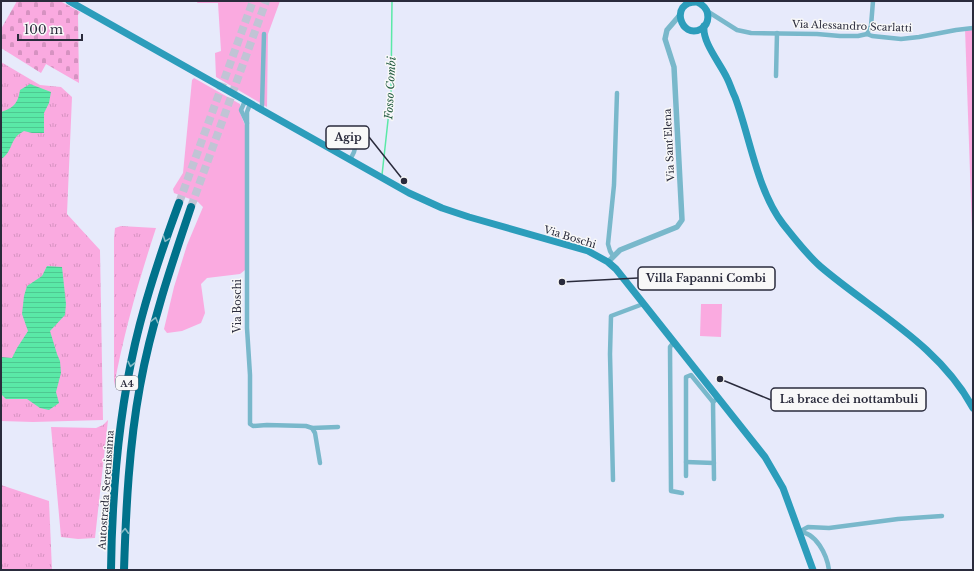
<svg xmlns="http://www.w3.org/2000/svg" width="974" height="571" font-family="'Libre Baskerville',serif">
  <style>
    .grass { fill: url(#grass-tufts) }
    .cemetery { fill: url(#cemetery-stones) }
    .green { fill: #faaae0 }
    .water { fill: url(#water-rules) }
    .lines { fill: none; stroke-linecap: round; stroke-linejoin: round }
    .stream { stroke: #5ae9a7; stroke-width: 1.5 }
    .motorway-tunnel { stroke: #c1c4d5; stroke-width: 8; stroke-dasharray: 8 4; stroke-linecap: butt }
    .minor { stroke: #79b8cb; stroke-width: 4.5 }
    .tertiary { stroke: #79b8cb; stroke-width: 5.5 }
    .secondary { stroke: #2c9dbb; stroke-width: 7 }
    .motorway { stroke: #00728b; stroke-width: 8 }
    .oneway { stroke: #88bcc7 }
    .labels { text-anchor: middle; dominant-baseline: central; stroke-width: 3; stroke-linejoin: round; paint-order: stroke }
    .shield { fill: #f8f8f8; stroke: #686874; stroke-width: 1 }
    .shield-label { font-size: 9px; font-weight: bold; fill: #2a2b3c }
    .street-label { font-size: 10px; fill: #2a2b3c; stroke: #f8f8f8 }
    .water-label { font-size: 11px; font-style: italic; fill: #265e43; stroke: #f8f8f8 }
    .leader { fill: none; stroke: #2a2b3c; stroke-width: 1.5 }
    .callout-dot { fill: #2a2b3c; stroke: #f8f8f8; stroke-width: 1.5 }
    .callout { fill: #f8f8f8; stroke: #2a2b3c; stroke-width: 1.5 }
    .callout-label { font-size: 11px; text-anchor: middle; font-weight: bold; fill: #2a2b3c }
  </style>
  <defs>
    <pattern id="grass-tufts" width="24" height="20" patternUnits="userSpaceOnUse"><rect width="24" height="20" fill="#faaae0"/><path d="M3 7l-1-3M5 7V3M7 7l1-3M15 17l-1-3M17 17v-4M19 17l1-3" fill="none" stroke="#d692c1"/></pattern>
    <pattern id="cemetery-stones" width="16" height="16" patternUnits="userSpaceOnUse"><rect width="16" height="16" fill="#faaae0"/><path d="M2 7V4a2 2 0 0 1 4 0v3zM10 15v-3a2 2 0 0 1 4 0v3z" fill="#d692c1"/></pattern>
    <pattern id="water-rules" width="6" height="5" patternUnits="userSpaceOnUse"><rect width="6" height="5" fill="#5ae9a7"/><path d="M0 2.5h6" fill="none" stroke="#4ec891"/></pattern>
  </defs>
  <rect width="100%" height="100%" fill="#e7eafb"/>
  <g class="grass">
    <path d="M1,62L40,85L61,87L72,97L67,214L100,250L103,420L33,422L1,421Z"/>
    <path d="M121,226L156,228C139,280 124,332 114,386V238L115,228Z"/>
    <path d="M108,420L95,538L78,539L61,537L51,427L96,428L103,425Z"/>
    <path d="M1,485L49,501L52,570H1Z"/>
  </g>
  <path class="cemetery" d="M17,1H60L80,12L78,15L79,83L46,64L41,73L1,48V29Z"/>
  <g class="green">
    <path d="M198,1H280L268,34L267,107L216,77L215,53L221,51L218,3H197Z"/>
    <path d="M965,28H973V260Z"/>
    <path d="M194,78L240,104V113L245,125V270L240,274L207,278L201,284L205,313L201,323L182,331L167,333L164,329L174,287L187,245L203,207L198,202L174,193L173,189L183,173L192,80Z"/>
    <path d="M701,304H722L721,337L700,336Z"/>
  </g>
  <g class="water">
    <path d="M30,84L51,92L49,103L44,113V133H32L24,131C21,133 17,135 16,137C10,145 10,154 1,159V112C13,108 18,104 20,90Z"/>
    <path d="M47,266L62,267L66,304L65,315L50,331L57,354L60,361L61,373L56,392L59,403L49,410L40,408L27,399H6L1,394V357L12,358L17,348L28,331L22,314L24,296L27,286L42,276Z"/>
  </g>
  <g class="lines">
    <path class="stream" d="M382,175L391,93L392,1"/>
    <g class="motorway-tunnel">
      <path d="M179,203L253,1"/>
      <path d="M191,207L266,1"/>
    </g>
    <g class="minor">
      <path d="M707,11L737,30L751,33L817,34L840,36H858L867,34L872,36L901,39L919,37L956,30L973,28"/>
      <path d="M867,34L871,26L873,1"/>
      <path d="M776,76L777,33"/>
      <path d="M245,101L241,110L247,123"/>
      <path d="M250,104L247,112V328L250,375V424L253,426L267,425L306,426L312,428L338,427"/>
      <path d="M260,110L262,106L264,34"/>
      <path d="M350,160L354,152L356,144"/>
      <path d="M613,256L610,251L608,244L614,185L617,93"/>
      <path d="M674,342L670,347L671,491L682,493"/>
      <path d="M713,402L714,479"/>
      <path d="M312,428L315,433L320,463"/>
      <path d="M686,462L714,463"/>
      <path d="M686,476V377L691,375L713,402L718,398"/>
      <path d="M613,480L610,354L611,316L643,304"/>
      <path d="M799,532L808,527L829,528L898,519L942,516"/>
      <path d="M799,532C816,532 827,555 829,570"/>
    </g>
    <path class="tertiary" d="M608,262L620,250L677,227L682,220L674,67L665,39L667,30L680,15"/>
    <g class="secondary">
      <path d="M69,1L409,193L442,208L469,217L588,251L608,262L616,269L765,457L783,488L813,570"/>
      <path d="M694,1C697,2 700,3 702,5C710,11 710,24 701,29C681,40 669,2 696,2"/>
      <path d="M704,26C702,42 720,63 727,78C730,84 732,91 735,97C750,137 757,190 783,224C795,239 807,255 821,267C874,312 939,345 973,408"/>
    </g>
    <g class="motorway">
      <path d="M111,570C112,494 118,418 135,344C146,296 162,249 179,203"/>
      <path d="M124,570C126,508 129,446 140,386C151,325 171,266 191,207"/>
    </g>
  </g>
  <defs><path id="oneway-chevron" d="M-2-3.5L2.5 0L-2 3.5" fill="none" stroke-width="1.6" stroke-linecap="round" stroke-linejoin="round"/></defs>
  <g class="oneway">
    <use href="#oneway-chevron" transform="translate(166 239) rotate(110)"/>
    <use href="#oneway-chevron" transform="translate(155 320) rotate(-76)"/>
    <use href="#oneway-chevron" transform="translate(131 364) rotate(102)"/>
    <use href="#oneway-chevron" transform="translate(125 531) rotate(-87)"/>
  </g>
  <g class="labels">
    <rect class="shield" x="116" y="376" width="22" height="14" rx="3"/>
    <g class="shield-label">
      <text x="127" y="383">A4</text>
    </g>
    <g class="street-label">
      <text transform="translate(852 26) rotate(2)">Via Alessandro Scarlatti</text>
      <text transform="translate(669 145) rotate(-93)">Via Sant'Elena</text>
      <text transform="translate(570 237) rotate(17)">Via Boschi</text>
      <text transform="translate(237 306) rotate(-90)">Via Boschi</text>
      <text transform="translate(106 490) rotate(-86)">Autostrada Serenissima</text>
    </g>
    <g class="water-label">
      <text transform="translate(390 88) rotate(-87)">Fosso Combi</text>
    </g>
  </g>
  <path class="leader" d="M404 181L369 137M562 282L638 278M720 379L771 400"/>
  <g class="callout-dot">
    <circle cx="404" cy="181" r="4"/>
    <circle cx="562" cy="282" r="4"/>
    <circle cx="720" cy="379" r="4"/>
  </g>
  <g class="callout">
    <rect x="326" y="126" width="43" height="23" rx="4"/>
    <rect x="638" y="267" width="137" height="23" rx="4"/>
    <rect x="771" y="388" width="155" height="23" rx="4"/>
  </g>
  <g class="callout-label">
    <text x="348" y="141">Agip</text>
    <text x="706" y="282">Villa Fapanni Combi</text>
    <text x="849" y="403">La brace dei nottambuli</text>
  </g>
  <rect width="974" height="571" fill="none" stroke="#2a2b3c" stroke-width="4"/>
  <path d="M18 34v6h64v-6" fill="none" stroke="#2a2b3c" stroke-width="2"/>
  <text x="24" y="34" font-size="12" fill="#2a2b3c" stroke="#f8f8f8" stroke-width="3" paint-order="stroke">100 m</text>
</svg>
